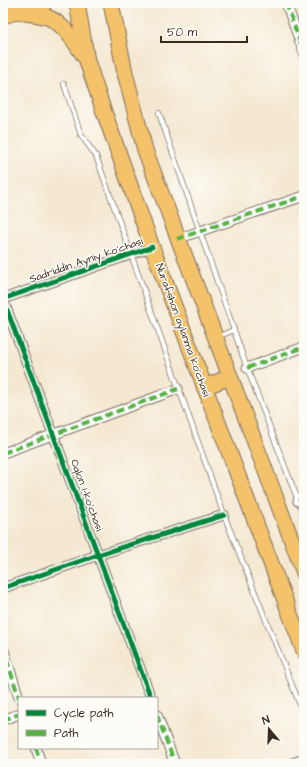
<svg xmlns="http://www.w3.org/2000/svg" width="307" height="767" font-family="'Architects Daughter',sans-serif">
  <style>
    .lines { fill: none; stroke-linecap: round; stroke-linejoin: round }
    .service-casing { stroke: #7c6c5d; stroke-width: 6 }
    .minor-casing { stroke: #7c6c5d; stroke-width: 11 }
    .primary-casing { stroke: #7c6c5d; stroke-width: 17 }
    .service { stroke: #fff; stroke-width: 4.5 }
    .minor { stroke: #fff; stroke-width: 9 }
    .primary { stroke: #f3c26a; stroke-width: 15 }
    .quiet { stroke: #57b245; stroke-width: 4; stroke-dasharray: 8 4; stroke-linecap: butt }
    .cycleway-casing { stroke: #fdfcf7; stroke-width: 8 }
    .cycleway { stroke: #00873e; stroke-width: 5 }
    .labels { text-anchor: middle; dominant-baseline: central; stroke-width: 3; stroke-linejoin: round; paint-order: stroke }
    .street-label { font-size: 11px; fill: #3b2a1e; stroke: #fdfcf7 }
  </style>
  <rect width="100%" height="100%" fill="#fdfcf7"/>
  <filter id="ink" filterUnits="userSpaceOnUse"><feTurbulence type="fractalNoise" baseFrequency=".025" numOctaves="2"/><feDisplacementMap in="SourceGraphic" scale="8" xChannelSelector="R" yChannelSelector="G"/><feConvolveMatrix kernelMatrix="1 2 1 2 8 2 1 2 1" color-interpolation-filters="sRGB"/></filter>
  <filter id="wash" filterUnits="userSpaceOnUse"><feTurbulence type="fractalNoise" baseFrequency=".012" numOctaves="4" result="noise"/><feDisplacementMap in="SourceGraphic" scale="16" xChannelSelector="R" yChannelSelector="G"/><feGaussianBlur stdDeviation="0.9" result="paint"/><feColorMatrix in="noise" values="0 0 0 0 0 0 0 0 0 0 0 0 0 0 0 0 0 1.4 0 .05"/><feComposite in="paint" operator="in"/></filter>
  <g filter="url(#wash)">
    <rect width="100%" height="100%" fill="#f4e8d1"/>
  </g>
  <g filter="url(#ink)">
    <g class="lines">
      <g class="service-casing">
        <g id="service">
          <path d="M64,84L81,135L96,156L224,515L304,715"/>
          <path d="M159,113L247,368L304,516"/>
          <path d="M217,337L234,330"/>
        </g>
      </g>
      <g class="minor-casing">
        <g id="minor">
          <path d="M286,3L304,53"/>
          <path d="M177,239L304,196"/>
          <path d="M3,299L151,698"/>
          <path d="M3,299L152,247"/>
          <path d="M247,368L304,347"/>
          <path d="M3,453L178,389"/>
          <path d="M298,501L304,499"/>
          <path d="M3,588L98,555L224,515"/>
          <path d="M3,648L19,698"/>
          <path d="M157,715L175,764"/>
          <path d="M3,720L19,714"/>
          <path d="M36,748L41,764"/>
          <path d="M290,764L304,759"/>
        </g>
      </g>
      <g class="primary-casing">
        <g id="primary">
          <path d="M77,3L87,61L103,109L152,247L304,651"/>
          <path d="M111,3L125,73L145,150L304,573"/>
          <path d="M16,12C26,13 38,14 47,17C64,23 75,43 85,57"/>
          <path d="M3,16L45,3"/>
          <path d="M204,387L230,377"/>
        </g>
      </g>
      <use href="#service" class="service"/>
      <use href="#minor" class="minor"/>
      <use href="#primary" class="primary"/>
      <g class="quiet">
        <path d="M286,3L304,53"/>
        <path d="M177,239L304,196"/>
        <path d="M247,368L304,347"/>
        <path d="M3,453L178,389"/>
        <path d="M298,501L304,499"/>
        <path d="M3,648L19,698"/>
        <path d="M157,715L175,764"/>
        <path d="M3,720L19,714"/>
        <path d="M36,748L41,764"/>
        <path d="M290,764L304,759"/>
      </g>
      <g class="cycleway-casing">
        <g id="cycleway">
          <path d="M3,299L151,698"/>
          <path d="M3,299L152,247"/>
          <path d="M3,588L98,555L224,515"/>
        </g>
      </g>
      <use href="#cycleway" class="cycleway"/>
    </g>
  </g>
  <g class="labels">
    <g class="street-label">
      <text transform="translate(86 260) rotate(-19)">Sadriddin Ayniy ko'chasi</text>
      <text transform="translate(183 330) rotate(70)">Nurafshon aylanma ko'chasi</text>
      <text transform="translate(87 495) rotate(70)">Oqlon 1-ko'chasi</text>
    </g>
  </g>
  <rect width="307" height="767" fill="none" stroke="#fdfcf7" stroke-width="16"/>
  <rect x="18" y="697" width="140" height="52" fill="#fdfcf7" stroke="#afa8a0"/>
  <rect x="26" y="710" width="20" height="6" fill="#00873e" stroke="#afa8a0"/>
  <text x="54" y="717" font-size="12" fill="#3b2a1e">Cycle path</text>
  <rect x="26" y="730" width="20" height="6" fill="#57b245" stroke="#afa8a0"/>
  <text x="54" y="737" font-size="12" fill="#3b2a1e">Path</text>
  <g transform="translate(269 729) rotate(341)" stroke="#fdfcf7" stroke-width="3" paint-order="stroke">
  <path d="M0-3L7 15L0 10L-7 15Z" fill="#3b2a1e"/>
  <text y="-6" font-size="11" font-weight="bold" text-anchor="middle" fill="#3b2a1e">N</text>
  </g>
  <path d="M161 36v6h86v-6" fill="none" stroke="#3b2a1e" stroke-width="2"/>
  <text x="167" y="36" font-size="12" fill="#3b2a1e" stroke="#fdfcf7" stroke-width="3" paint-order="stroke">50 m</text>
</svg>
